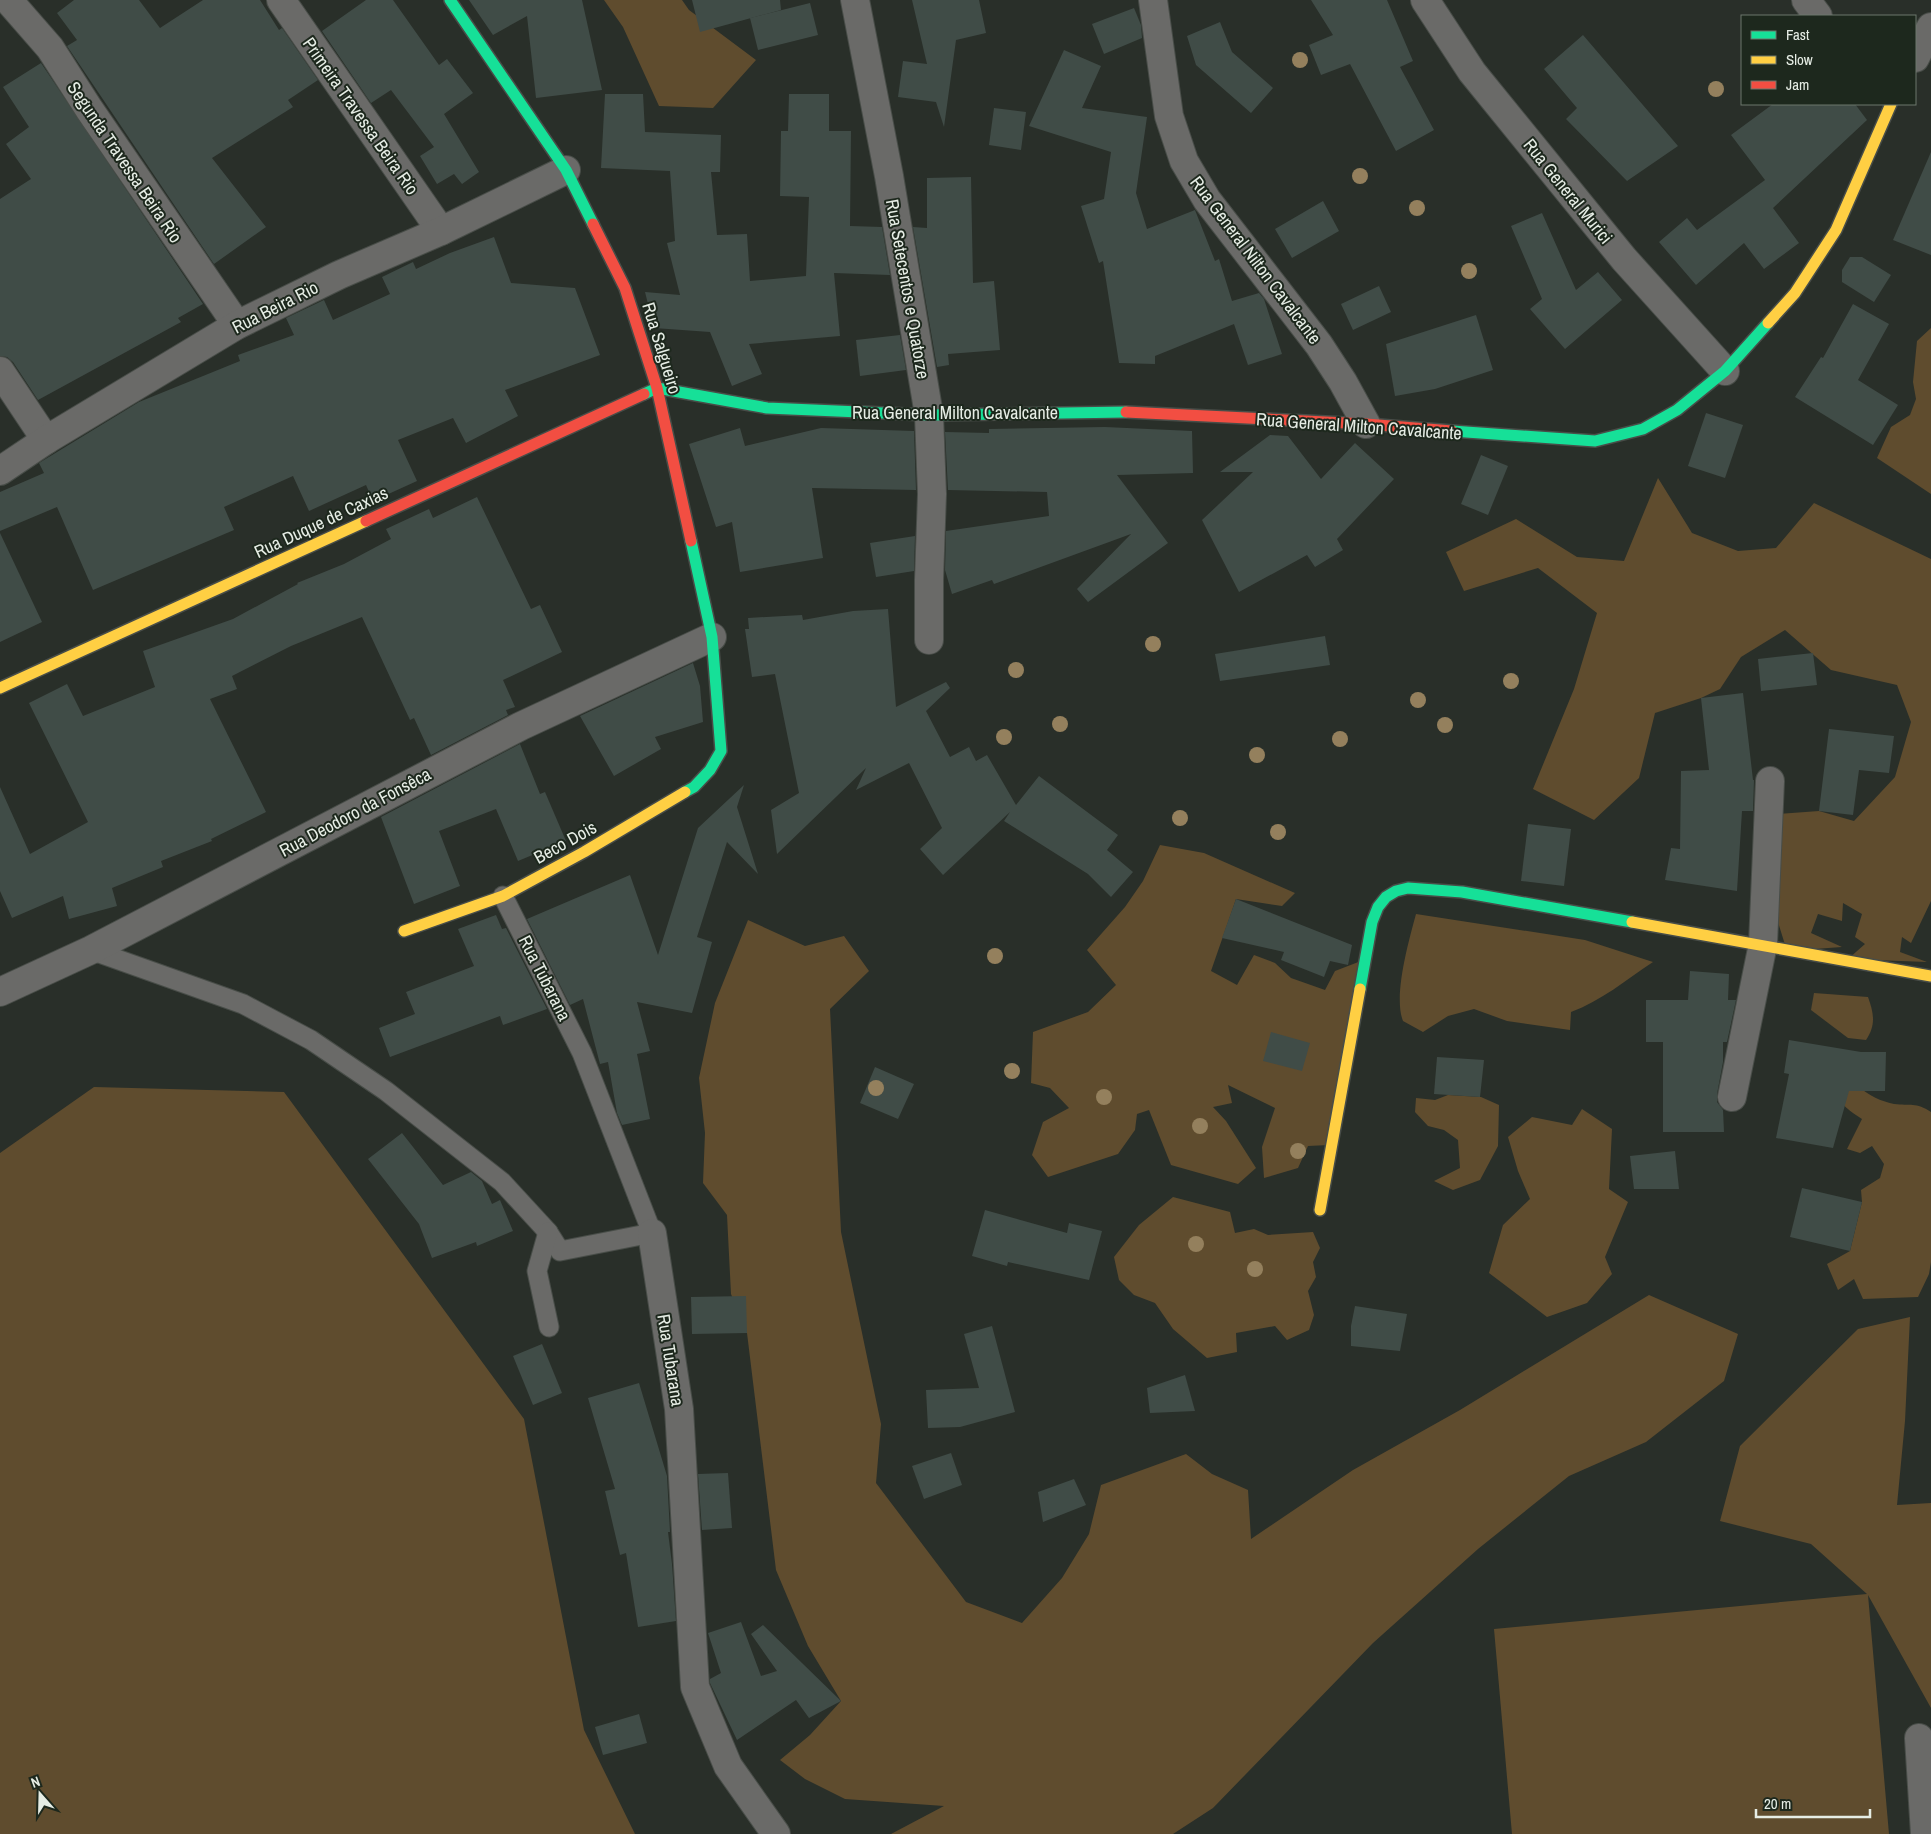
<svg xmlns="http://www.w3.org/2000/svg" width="1931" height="1834" font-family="'Archivo Narrow',sans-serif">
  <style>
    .green { fill: #5f4c2e }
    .building { fill: #404c47 }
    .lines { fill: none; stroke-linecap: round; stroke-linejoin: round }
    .lane-casing { stroke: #484d48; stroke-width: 21 }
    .street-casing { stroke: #484d48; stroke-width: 30 }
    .fast-casing { stroke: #484d48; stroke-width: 14 }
    .slow-casing { stroke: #484d48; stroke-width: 14 }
    .jam-casing { stroke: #484d48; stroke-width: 14 }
    .lane { stroke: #6a6a68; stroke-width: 19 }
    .street { stroke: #6a6a68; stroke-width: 28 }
    .fast { stroke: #16e098; stroke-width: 11 }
    .slow { stroke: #ffcf43; stroke-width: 11 }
    .jam { stroke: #f24e42; stroke-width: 11 }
    .tree { fill: #94805d }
    .labels { text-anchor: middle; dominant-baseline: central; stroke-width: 4; stroke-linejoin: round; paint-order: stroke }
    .street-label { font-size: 18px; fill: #e6ede5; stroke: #1d281d }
  </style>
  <rect width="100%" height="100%" fill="#292f29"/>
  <g class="green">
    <path d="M604,0H682L689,10L756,60L713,108L659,106L623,27Z"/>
    <path d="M1931,328V494L1877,458L1891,427L1910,415L1916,399L1913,382L1917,341Z"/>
    <path d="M1658,478L1692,533L1738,551L1776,548L1814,503L1931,559V901L1911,943L1902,937L1900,952L1927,962L1848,959L1865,944L1855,937L1862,914L1843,903L1842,921L1818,914L1811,933L1842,947L1787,951L1756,852L1777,814L1819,811L1854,821L1895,777L1911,722L1897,685L1831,670L1785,630L1741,657L1720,689L1701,698L1655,713L1639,778L1594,820L1533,789L1574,689L1597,613L1538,568L1464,591L1446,552L1516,519L1577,557L1624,561Z"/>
    <path d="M1160,845L1204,853L1295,893L1282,906L1236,899L1211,971L1237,985L1254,955L1275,963L1291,978L1325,990L1335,971L1361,961L1329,1145L1308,1146L1298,1168L1264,1178L1262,1147L1275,1108L1228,1085L1232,1103L1213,1107L1226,1121L1256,1168L1238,1184L1171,1165L1149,1110L1137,1114L1135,1130L1118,1154L1048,1177L1032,1155L1043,1122L1069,1108L1050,1088L1031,1083L1033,1032L1088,1012L1116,985L1087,950L1125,907L1143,881Z"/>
    <path d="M1416,914L1585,940L1653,962C1626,980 1601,1001 1571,1012L1570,1030L1507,1021L1474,1009L1448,1016L1423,1032L1403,1021C1393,996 1409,940 1416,914Z"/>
    <path d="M748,920L805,946L844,936L869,971L830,1009L841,1232L881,1424L876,1483L966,1602L1022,1623L1062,1578L1089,1534L1101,1485L1186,1454L1212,1474L1248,1490L1251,1539L1353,1470L1460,1410L1649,1295L1738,1334L1724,1381L1646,1442L1569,1476L1478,1549L1373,1643L1213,1808L1173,1834H891L944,1806L845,1799L805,1779L780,1760L810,1735L841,1701L808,1646L776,1570L747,1333L731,1294L727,1215L703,1183L705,1133L699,1078L715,1003Z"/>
    <path d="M1814,993L1868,997C1874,1014 1876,1025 1866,1040L1848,1038L1811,1010Z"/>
    <path d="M94,1087L284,1092L524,1419L584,1730L635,1834H0V1153Z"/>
    <path d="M1859,1087C1870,1096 1880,1101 1894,1104C1910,1106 1916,1102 1931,1112V1262L1929,1274L1918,1297L1863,1299L1854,1279L1838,1290L1827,1264L1850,1251L1862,1202L1861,1190L1880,1178L1884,1164L1872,1146L1860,1153L1847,1149L1862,1119C1851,1112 1839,1104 1835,1091Z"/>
    <path d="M1448,1095L1481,1097L1499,1105L1498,1146L1480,1180L1453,1190L1434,1181L1460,1168L1458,1140L1444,1130L1428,1126L1415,1112L1416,1098L1435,1100Z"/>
    <path d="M1582,1109L1612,1129L1609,1189L1628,1202L1605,1257L1612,1274L1587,1303L1547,1317L1489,1273L1503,1225L1530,1199L1518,1171L1508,1137L1532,1117L1572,1125Z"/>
    <path d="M1173,1197L1230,1212L1235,1233L1254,1229L1268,1235L1313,1232L1320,1248L1313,1262L1316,1277L1308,1291L1314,1315L1309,1330L1287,1340L1275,1326L1236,1333L1237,1352L1207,1358L1173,1329L1155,1303L1134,1295L1119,1280L1114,1257L1139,1225Z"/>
    <path d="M1910,1317L1905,1421L1897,1505L1931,1503V1708L1868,1595L1889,1834H1512L1494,1629L1867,1594L1811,1544L1720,1521L1740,1446L1858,1329Z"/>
  </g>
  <g class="building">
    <path d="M74,0H139L160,28L203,0H260L279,30L282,28L318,80L288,100L293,107L212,158L266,227L214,264L67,46L77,40L57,13Z"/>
    <path d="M366,0H393L439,65L447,59L473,93L444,114L479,172L462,184L454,174L437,184L420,156L434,147L391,90L371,103L322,31Z"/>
    <path d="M469,0H582L602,90L536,98L527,16L493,35Z"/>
    <path d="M692,0H780L781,10L700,32Z"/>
    <path d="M912,0H979L986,33L956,40L944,127L936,102L898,97L903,61L927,64Z"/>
    <path d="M1311,0H1387L1413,61L1400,67L1434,130L1396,151L1350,64L1321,75L1309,45L1333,35Z"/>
    <path d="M810,3L818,35L758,50L750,18Z"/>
    <path d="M1134,8L1141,25L1142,38L1104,54L1092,24Z"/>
    <path d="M1220,22L1232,52L1273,88L1251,113L1196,65L1187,36Z"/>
    <path d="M1583,35L1678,146L1627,181L1566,119L1577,108L1544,69Z"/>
    <path d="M1064,50L1101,66L1082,108L1147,117L1136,193L1147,229L1195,210L1215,261L1219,259L1232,301L1259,293L1264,299L1282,354L1248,365L1234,324L1155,356V364L1119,363L1103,261L1099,263L1081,206L1104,199L1111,152L1029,126Z"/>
    <path d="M41,63L203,304L178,318L181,322L38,400L13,362L7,357L0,356V199L31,179L6,144L29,127L3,87Z"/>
    <path d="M605,94H643L645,132L721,135L720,172H711L717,235L747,234L750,281L806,276L809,197L780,196L781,131H788L789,94H829V131H851L850,226L882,227L890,275L834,273L840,336L749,344L762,374L732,386L710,332L654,328L645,292L680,295L667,243L675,241L670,171L601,168Z"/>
    <path d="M1773,104H1855L1867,120L1773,208L1799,243L1764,269L1744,243L1696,285L1659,242L1687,218L1697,230L1765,180L1731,135Z"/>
    <path d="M994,108L1026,112L1021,150L989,145Z"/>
    <path d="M1931,152V255L1893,240Z"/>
    <path d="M971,177L973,283L994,281L1000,350L948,354L949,365L937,367L913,227L927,228V178Z"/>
    <path d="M1323,201L1339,231L1292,258L1275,229Z"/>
    <path d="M1542,213L1576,290L1598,272L1622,300L1565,349L1530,309L1542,299L1511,226Z"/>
    <path d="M494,237L511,283L575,288L600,355L505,390L518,416L466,443L453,418L398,440L417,481L373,501L366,485L309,511L293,476L224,507L234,530L93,590L57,507L0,531V492L44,473L39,463L139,402L240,361L238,355L294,335L286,318L324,300L333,320L390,294L382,277L413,262L416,269L450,253Z"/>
    <path d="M1850,257H1862L1891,275L1874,302L1842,282V270Z"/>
    <path d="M1379,286L1391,312L1353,330L1341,304Z"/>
    <path d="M1853,304L1889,324L1858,380L1898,405L1873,445L1795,397L1821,357L1823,358Z"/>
    <path d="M1476,315L1493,370L1435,389L1395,396L1386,344Z"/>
    <path d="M900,335L906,370L860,376L856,340Z"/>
    <path d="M1706,413L1743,425L1725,478L1688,466Z"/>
    <path d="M1105,427L1192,431L1193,473L1117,475L1168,543L1088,602L1077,589L1131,534L994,584L992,580L952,594L945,570L946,531L1049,516L1047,492L948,490L945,432L989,433V429Z"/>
    <path d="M740,428L745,446L821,428L914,431L916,490L812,488L823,558L740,572L732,522L716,527L689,444Z"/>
    <path d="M1270,435L1288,436L1321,479L1355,443L1394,479L1337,539L1343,550L1315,567L1307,555L1239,592L1202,520L1253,472H1220Z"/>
    <path d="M1481,455L1508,466L1488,515L1461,504Z"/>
    <path d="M477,497L531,609L540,605L562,652L503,680L515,707L506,710L508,715L431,755L414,718L410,720L362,617L291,646L232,676L237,689L210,699L266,812L211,839L212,841L161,861L163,867L112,888L117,906L69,919L63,896L12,918L0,891V787L30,854L88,822L29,703L67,684L83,716L155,687L143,651L233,619L298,584L297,583L344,564L391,539L386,529L429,509L433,518Z"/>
    <path d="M0,533L42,622L0,642Z"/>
    <path d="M915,536L914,571L876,577L870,543Z"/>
    <path d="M888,609L896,707L946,682L950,688L926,711L950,757L969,747L976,761L987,755L1016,805L1039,776L1118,835L1107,850L1133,872L1111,897L1088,874L1004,821L1010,812L943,875L920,849L942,828L909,763L856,790L866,768L777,854L771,810L799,793L775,674L752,677L745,629H749L748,618L802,615L803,620L853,611Z"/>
    <path d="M1325,636L1330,665L1220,681L1215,654Z"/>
    <path d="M1813,653L1817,685L1761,691L1758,659Z"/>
    <path d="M693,663L700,686L703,722L655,737L661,749L614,776L580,716Z"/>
    <path d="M1743,693L1753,780H1754L1753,811H1742L1737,891L1665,880L1671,848L1680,849L1681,771L1709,770L1701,698Z"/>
    <path d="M1829,729L1894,736L1889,773L1859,770L1853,815L1819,811Z"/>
    <path d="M520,744L540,794L545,792L566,841L518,861L496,809L439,831L460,886L414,904L381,817Z"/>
    <path d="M744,785L737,807L758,874L727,842L697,937L712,942L692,1013L637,1002L650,1051L637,1054L650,1119L622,1125L617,1113L608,1062L600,1064L583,999L570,1005L527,919L630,875L658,955L698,828Z"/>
    <path d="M1528,824L1571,829L1564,886L1521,881Z"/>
    <path d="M1236,899L1352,945L1348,965L1330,961L1324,977L1281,960L1284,952L1222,938Z"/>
    <path d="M496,915L502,929L506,928L547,1009L503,1025L500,1016L390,1057L379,1028L415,1014L406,992L474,966L458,929Z"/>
    <path d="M1690,971L1729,974L1728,1000H1736L1727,1042H1723V1062L1717,1094V1102L1723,1110L1724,1132H1663V1042H1646V1000H1688Z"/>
    <path d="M1271,1032L1310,1043L1302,1071L1263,1061Z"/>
    <path d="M1789,1040L1861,1052H1886L1885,1091H1849L1833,1148L1776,1138L1789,1074L1784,1073Z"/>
    <path d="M1437,1057L1484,1060L1480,1097L1434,1094Z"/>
    <path d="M875,1067L914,1084L898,1119L860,1103Z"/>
    <path d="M402,1133L443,1185L471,1172L482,1181L492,1204L500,1200L513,1231L477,1246L476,1242L432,1258L419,1224L368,1159Z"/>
    <path d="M1675,1151L1679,1189H1634L1630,1156Z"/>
    <path d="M1802,1188L1862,1202L1850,1251L1790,1237Z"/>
    <path d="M985,1210L1067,1233L1069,1223L1102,1231L1089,1280L1008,1262L1007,1266L972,1256Z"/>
    <path d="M746,1296L747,1333L692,1334L691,1297Z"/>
    <path d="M1355,1306L1407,1314L1400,1351L1351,1346V1326Z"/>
    <path d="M992,1326L1015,1412L960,1427L928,1428L926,1390L979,1388L964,1334Z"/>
    <path d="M542,1344L562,1393L533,1405L513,1356Z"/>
    <path d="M1185,1375L1195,1411L1150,1413L1147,1388Z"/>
    <path d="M639,1383L667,1476L670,1532H668L672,1564L676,1621L638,1627L626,1553L620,1555L605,1491L615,1489L588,1398Z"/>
    <path d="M951,1453L962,1485L924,1499L912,1466Z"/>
    <path d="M728,1473L732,1528L702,1530L698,1474Z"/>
    <path d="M1074,1479L1086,1505L1043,1522L1038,1492Z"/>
    <path d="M741,1622L761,1676L777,1671L751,1634L763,1625L841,1701L809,1718L796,1700L737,1740L710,1683V1679L721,1673L708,1633Z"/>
    <path d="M639,1714L647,1743L603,1755L595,1727Z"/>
  </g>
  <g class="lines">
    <g class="lane-casing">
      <g id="lane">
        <path d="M91,950L243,1004L311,1040L386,1091L502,1182L548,1232L560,1251L652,1233L582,1053L503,896"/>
        <path d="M548,1232L537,1271L549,1327"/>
      </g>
    </g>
    <g class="street-casing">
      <g id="street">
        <path d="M281,0L441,231"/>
        <path d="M855,0L889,176L929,415L932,494L929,580V640"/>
        <path d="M1153,0L1169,116L1184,161L1207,200L1319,345L1343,382L1366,424"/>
        <path d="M1425,0L1472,72L1624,259L1725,371"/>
        <path d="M1806,0L1818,16"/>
        <path d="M9,1L50,48L89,109L237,325"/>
        <path d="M1915,58L1931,27"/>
        <path d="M0,371L46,440"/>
        <path d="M0,471L46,440L237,325L339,275L441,231L566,170"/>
        <path d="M0,992L91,950L521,726L712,637"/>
        <path d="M1732,1097L1763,944L1770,781"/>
        <path d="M652,1233L679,1409L695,1687L728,1766L776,1834"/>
        <path d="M1919,1738L1925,1834"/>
      </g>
    </g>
    <g class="fast-casing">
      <g id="fast">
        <path d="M450,0L566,170L593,224"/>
        <path d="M644,394L657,388L767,408L929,415L1126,412"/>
        <path d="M1452,431L1595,441L1643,429L1677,410L1725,371L1768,323"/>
        <path d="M685,792L694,787L710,770L721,751L712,637L691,541"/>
        <path d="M1360,989L1372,922L1378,907L1386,897L1396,891L1408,888L1462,892L1632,922"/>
      </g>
    </g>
    <g class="slow-casing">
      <g id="slow">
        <path d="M1768,323L1795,293L1836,230L1891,104"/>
        <path d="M0,688L366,521"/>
        <path d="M1632,922L1931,976"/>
        <path d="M404,931L503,896L584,852L685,792"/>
        <path d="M1320,1210L1360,989"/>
      </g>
    </g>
    <g class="jam-casing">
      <g id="jam">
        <path d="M593,224L625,288L657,388L691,541"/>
        <path d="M1126,412L1366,424L1452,431"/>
        <path d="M366,521L644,394"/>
      </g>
    </g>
    <use href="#lane" class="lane"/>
    <use href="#street" class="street"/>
    <use href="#fast" class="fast"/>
    <use href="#slow" class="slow"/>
    <use href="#jam" class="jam"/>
  </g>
  <g class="tree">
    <circle cx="1300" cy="60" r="8"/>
    <circle cx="1716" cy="89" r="8"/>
    <circle cx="1360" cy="176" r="8"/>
    <circle cx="1417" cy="208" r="8"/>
    <circle cx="1469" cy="271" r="8"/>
    <circle cx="1153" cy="644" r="8"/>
    <circle cx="1016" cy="670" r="8"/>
    <circle cx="1511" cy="681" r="8"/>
    <circle cx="1418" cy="700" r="8"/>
    <circle cx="1060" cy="724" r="8"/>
    <circle cx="1445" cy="725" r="8"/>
    <circle cx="1004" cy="737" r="8"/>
    <circle cx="1340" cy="739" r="8"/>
    <circle cx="1257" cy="755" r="8"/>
    <circle cx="1180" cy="818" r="8"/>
    <circle cx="1278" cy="832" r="8"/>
    <circle cx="995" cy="956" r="8"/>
    <circle cx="1012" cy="1071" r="8"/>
    <circle cx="876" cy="1088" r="8"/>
    <circle cx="1104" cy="1097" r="8"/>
    <circle cx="1200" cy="1126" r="8"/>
    <circle cx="1298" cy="1151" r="8"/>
    <circle cx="1196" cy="1244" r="8"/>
    <circle cx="1255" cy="1269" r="8"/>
  </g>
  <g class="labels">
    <g class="street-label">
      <text transform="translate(361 116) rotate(55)">Primeira Travessa Beira Rio</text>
      <text transform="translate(125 162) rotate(56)">Segunda Travessa Beira Rio</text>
      <text transform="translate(1568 191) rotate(51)">Rua General Murici</text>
      <text transform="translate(1256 260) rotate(53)">Rua General Nilton Cavalcante</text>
      <text transform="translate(908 289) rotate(80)">Rua Setecentos e Quatorze</text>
      <text transform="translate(275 307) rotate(-27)">Rua Beira Rio</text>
      <text transform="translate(662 348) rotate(73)">Rua Salgueiro</text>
      <text x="955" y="412">Rua General Milton Cavalcante</text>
      <text transform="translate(1359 426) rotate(4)">Rua General Milton Cavalcante</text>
      <text transform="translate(321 522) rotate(-25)">Rua Duque de Caxias</text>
      <text transform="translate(355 812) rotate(-28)">Rua Deodoro da Fonsêca</text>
      <text transform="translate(565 842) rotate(-29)">Beco Dois</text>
      <text transform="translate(545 978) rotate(63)">Rua Tubarana</text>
      <text transform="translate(671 1360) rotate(81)">Rua Tubarana</text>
    </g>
  </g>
  <rect x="1741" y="15" width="175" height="90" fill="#1d281d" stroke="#6d776d"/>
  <rect x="1751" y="31" width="25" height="8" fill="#16e098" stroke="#6d776d"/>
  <text x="1786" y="40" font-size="15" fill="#e6ede5">Fast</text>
  <rect x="1751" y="56" width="25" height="8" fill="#ffcf43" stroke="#6d776d"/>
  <text x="1786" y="65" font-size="15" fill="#e6ede5">Slow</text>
  <rect x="1751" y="81" width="25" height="8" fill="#f24e42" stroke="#6d776d"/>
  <text x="1786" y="90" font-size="15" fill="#e6ede5">Jam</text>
  <g transform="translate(40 1794) rotate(340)" stroke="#1d281d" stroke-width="4" paint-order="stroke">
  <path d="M0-4L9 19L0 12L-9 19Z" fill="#e6ede5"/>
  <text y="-8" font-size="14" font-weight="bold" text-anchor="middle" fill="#e6ede5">N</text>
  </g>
  <path d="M1756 1809v8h114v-8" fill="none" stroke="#e6ede5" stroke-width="2.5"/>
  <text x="1764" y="1809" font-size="15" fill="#e6ede5" stroke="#1d281d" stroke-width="4" paint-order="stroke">20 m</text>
</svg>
